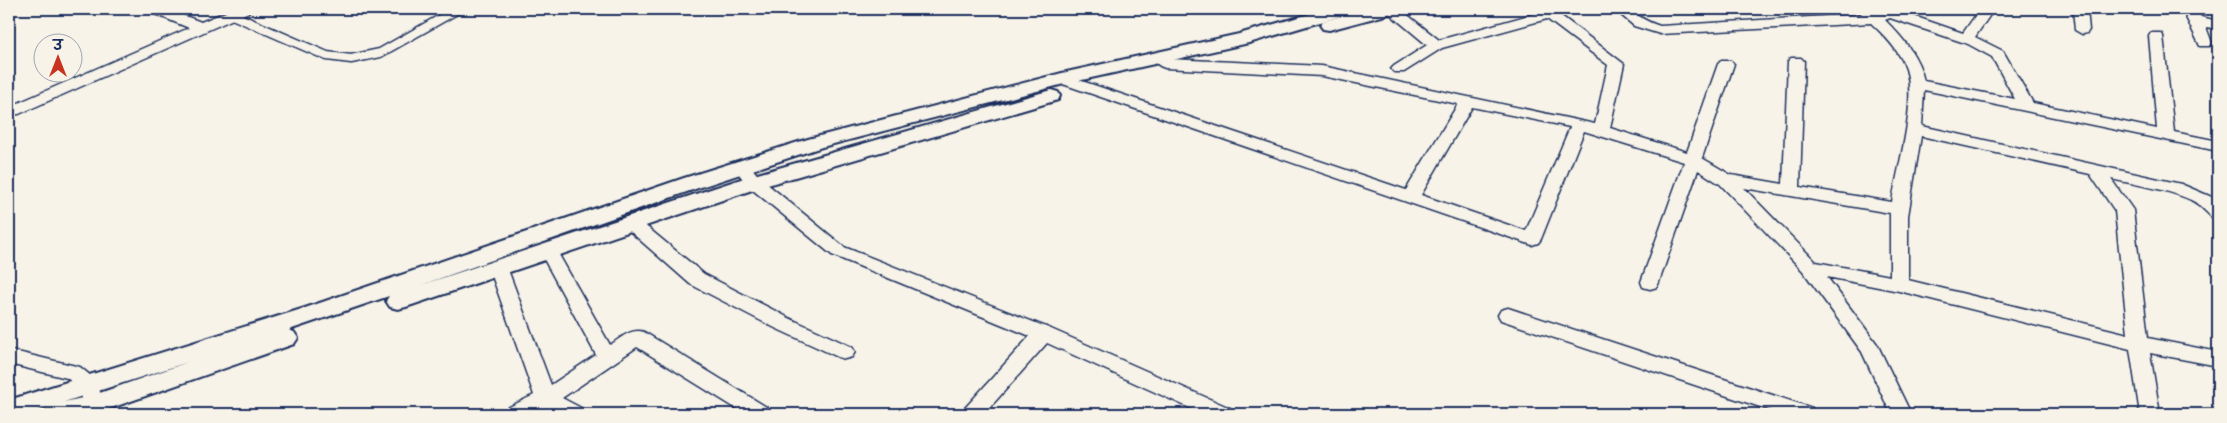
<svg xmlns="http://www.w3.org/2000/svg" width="2227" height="423" font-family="Mynerve,'Playpen Sans Deva',sans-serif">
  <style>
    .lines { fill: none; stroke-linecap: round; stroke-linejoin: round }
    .service-casing { stroke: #1b2f5e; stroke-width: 11 }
    .minor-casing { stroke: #1b2f5e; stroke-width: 3 }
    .tertiary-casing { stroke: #1b2f5e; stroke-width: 4 }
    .service { stroke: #f7f3e8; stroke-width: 8 }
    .minor { fill: #f7f3e8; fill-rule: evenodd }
    .tertiary { fill: #f7f3e8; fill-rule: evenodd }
  </style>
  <rect width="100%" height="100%" fill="#f7f3e8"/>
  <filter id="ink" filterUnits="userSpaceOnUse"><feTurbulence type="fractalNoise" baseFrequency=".02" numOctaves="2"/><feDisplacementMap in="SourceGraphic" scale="10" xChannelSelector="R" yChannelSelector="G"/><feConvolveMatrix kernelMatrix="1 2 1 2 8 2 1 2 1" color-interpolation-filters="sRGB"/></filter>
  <g filter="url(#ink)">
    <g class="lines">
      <g class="service-casing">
        <path id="service" d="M230,14L327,56L351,59L380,53L458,9"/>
      </g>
      <g class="minor-casing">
        <g id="minor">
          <path d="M148,9H167L201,22L233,9H251L249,12L19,114L9,115V107L189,28L150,12Z"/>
          <path d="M1384,9H1400L1439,40L1551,9H1573L1571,12L1560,15L1624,64L1610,128L1687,152L1718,64L1721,61H1731L1734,64L1702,158L1731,175L1783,184L1788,61L1791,58H1801L1804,61L1800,187L1892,202C1898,165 1917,104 1906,69C1900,51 1884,35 1871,23L1660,34L1634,26L1614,9C1636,9 1639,20 1660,26L1862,14L1857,9H1872L1877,13L1886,9H1900L1899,11L1963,33L1980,9H1994L1975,37L2003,51L2033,103L2157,129L2149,36L2151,33H2161L2163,36L2174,132L2218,141V151L1924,90L1922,126L2181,184L2214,198L2218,202V221C2209,218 2203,205 2191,200C2167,189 2137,185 2111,179L2133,210L2148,338L2218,352V366L2150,353L2160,414H2140L2130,349L1899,291L1827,277L1877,344L1911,414H1891L1862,352L1803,271L1720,184L1698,170L1659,282L1657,287L1650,289L1643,287L1641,282L1684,162L1584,131L1541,239L1538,243L1532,245L1057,82L1054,79L1057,76H1067L1406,190L1458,104L1322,76L1165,68L1160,66L1150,58L1152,55L1157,54L1168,59L1322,66L1595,124L1608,65L1547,19L1442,48L1404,72H1394L1391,69L1394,66L1427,45ZM1890,18L1968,44L1992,57L2015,99L1924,81C1919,56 1902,37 1885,20ZM1472,107L1570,127L1526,231L1421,195ZM1921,136L2090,174L2115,211L2128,334L1908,280V216ZM1744,188L1890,213V276L1816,262Z"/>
          <path d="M2073,9H2087L2089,30L2087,33L2082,34L2075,30Z"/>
          <path d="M2182,9H2196L2201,17L2218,21V29L2206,27L2212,43L2210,46H2200Z"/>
          <path d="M741,161L747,162L760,178L844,247L1051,329L1230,408L1233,414H1203L1047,343L984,414H962L965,408L1030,336L832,255L748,186L733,166L735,162Z"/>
          <path d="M630,216L636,218L704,274L789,318L852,347L855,352L852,357L845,359L838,357L775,328L690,284L624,226L621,222L624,218Z"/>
          <path d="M548,244L554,246L610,345C621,338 631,328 644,332L768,408L771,414H745L637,347L562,398L581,408L584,414H557L546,408L533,414H504L507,408L534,395L489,267L491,263L498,261L505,263L507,267L551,385L596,355L539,250L542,246Z"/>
          <path d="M1508,308L1812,408L1815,414H1781L1501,320L1498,315L1501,310Z"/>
          <path d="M9,350L80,367L97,381L103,403L110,414H88L83,405L80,389L67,378L9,364Z"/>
        </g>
      </g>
      <g class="tertiary-casing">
        <g id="tertiary">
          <path d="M1327,9H1354L1351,13L1249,43L1064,84L822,147L698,188L421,285L747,177L1044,92L1051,90L1058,92L1060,96L1058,100L761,187L406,307L398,309L390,307L386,301L389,296L289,330L294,332L298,338L294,344L94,414H43L47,408L26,414H9V400L305,308L684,178L808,139L1062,73L1239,34ZM188,362L91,396L64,402Z"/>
          <path d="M1368,9H1396L1393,13L1329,30L1323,29L1320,25L1323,21Z"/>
        </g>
      </g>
      <use href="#service" class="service"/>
      <use href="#minor" class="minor"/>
      <use href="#tertiary" class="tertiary"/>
    </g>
  </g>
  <rect width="2227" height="423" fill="none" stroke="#f7f3e8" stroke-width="30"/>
  <rect x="15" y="15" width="2197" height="393" fill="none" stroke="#1b2f5e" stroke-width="2" filter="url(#ink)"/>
  <g transform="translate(58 58)"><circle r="24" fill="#f7f3e8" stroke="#9fa5b1"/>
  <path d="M0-4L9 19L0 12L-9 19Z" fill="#c8321e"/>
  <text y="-8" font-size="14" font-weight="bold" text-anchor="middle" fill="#1b2f5e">उ</text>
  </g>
</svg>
